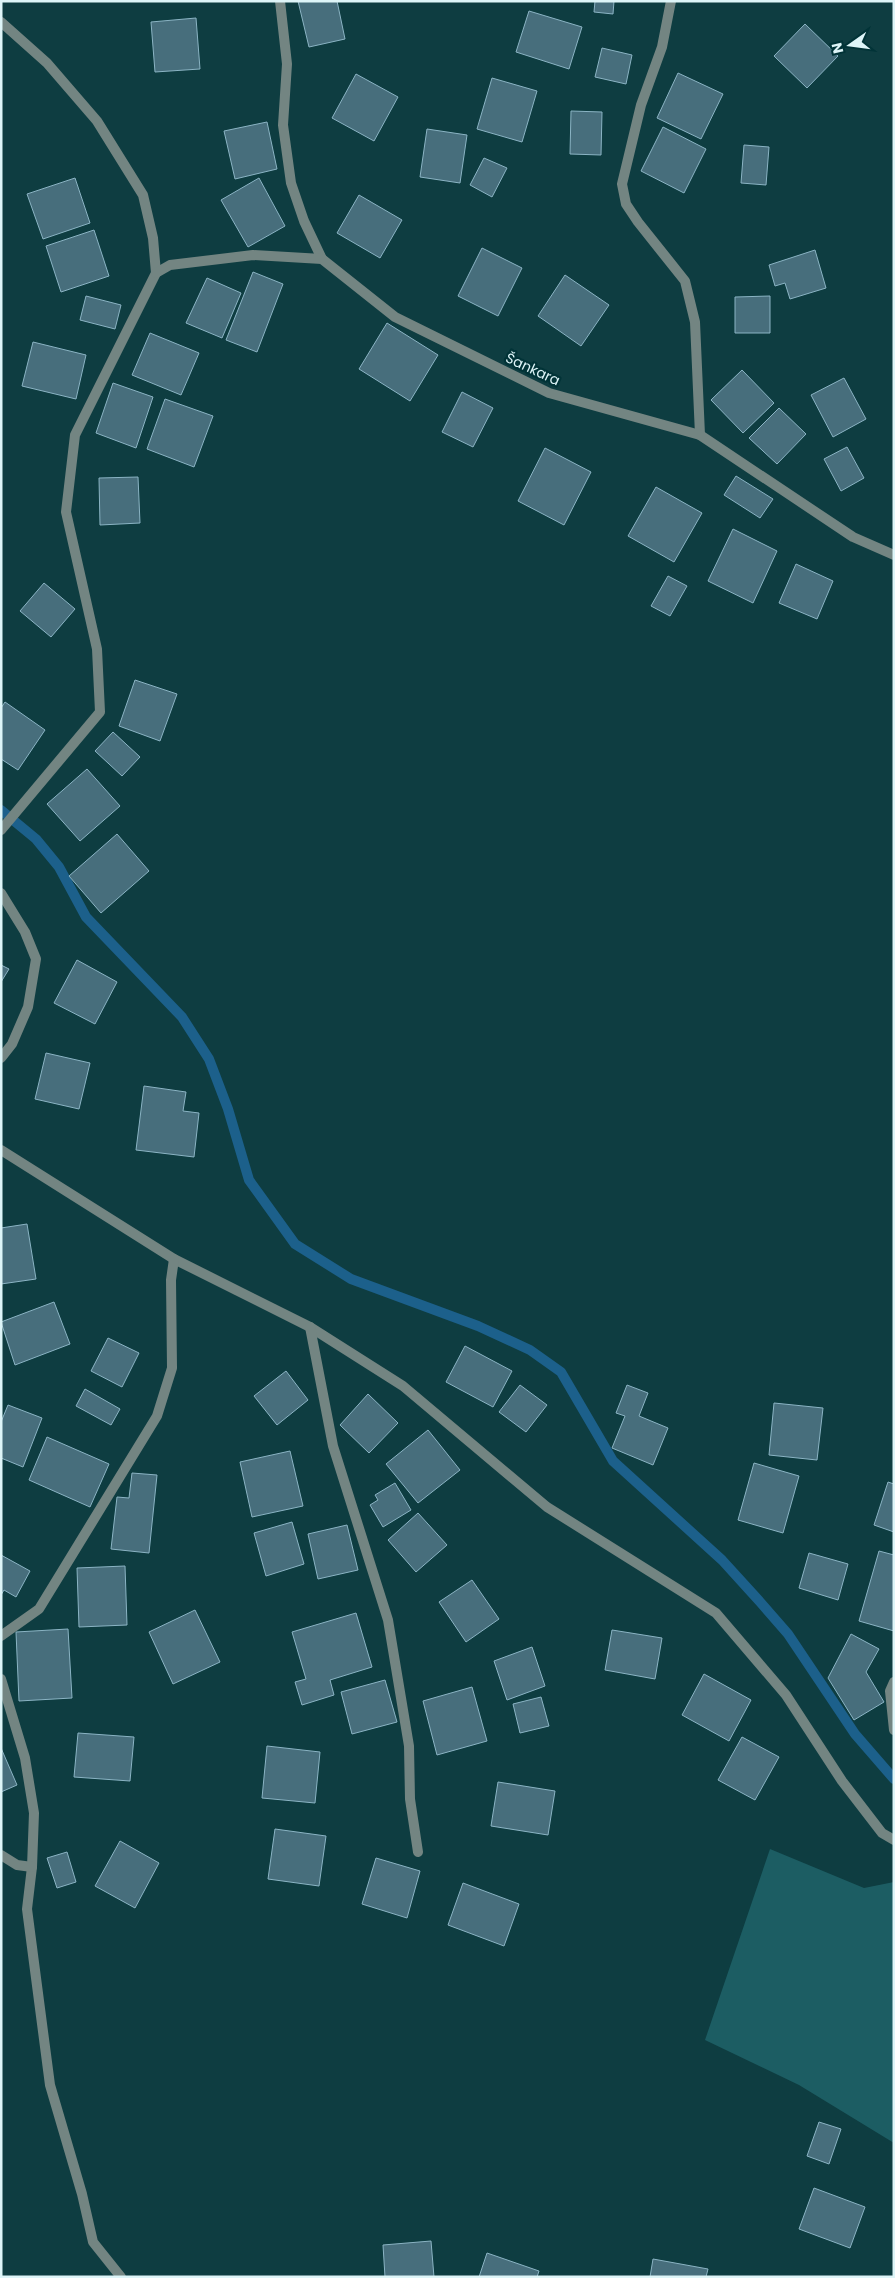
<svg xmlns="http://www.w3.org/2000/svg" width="895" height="2278" font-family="Poppins,sans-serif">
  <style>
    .green { fill: #1c5d63 }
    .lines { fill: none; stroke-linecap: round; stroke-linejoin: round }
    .stream { stroke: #1c608b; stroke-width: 10 }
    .building { fill: #476e7c; stroke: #8bb4c4 }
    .lane { stroke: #738582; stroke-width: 10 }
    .street { stroke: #738582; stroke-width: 10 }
    .labels { text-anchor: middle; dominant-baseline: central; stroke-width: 4.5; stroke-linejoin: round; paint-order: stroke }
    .street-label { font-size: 14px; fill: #def5f8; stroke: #013337 }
  </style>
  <rect width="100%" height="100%" fill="#0e3d41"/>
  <path class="green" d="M770,1849L864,1888L894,1882V2143L799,2085L705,2040Z"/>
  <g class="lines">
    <path class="stream" d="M1,810L36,839L59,867L86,917L182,1017L209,1059L228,1109L249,1180L295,1244L351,1279L478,1326L530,1350L561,1372L613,1461L722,1560L761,1603L788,1634L855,1734L894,1779"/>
  </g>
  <g class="building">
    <path d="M298,1H337L345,39L309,47Z"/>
    <path d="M595,1H614L613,14L594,12Z"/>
    <path d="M529,11L582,27L569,69L516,52Z"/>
    <path d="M196,18L200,69L155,72L151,22Z"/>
    <path d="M805,24L838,56L807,88L774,56Z"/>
    <path d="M602,48L632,55L626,84L595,77Z"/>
    <path d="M678,73L723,94L701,139L657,118Z"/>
    <path d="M356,74L398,97L374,141L332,118Z"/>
    <path d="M492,78L537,91L522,142L477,129Z"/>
    <path d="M571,111L602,112L601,155L570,154Z"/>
    <path d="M267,122L277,169L235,179L224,131Z"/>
    <path d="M663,127L706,149L684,193L641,171Z"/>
    <path d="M427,129L467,135L460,183L420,177Z"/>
    <path d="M744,145L769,147L766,185L741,183Z"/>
    <path d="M484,158L507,168L492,197L470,185Z"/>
    <path d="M75,178L90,223L43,239L27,194Z"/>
    <path d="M259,178L285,226L248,247L221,200Z"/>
    <path d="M359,195L402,220L380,258L337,233Z"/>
    <path d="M94,230L109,276L61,292L46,246Z"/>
    <path d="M482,248L522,268L498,316L458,296Z"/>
    <path d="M815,250L826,288L790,299L785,283L775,286L769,265Z"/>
    <path d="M253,272L283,284L257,352L226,340Z"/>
    <path d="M565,275L609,305L581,346L538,316Z"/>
    <path d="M207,278L241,293L222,338L186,323Z"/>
    <path d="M86,296L121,305L115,329L80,320Z"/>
    <path d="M770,296V333H735V297Z"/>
    <path d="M387,323L438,355L410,401L359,369Z"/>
    <path d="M150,333L199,353L181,395L132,375Z"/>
    <path d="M33,342L86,355L76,399L22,386Z"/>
    <path d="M742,370L774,403L743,433L711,400Z"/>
    <path d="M844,378L866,419L833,437L811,395Z"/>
    <path d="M113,383L153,397L136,448L96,433Z"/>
    <path d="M462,392L493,408L473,447L442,432Z"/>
    <path d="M165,399L213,416L194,467L147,449Z"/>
    <path d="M779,408L806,434L777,464L749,438Z"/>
    <path d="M847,447L864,478L841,491L824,459Z"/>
    <path d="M545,448L591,472L564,525L518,501Z"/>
    <path d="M736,476L773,499L760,518L724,495Z"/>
    <path d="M138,477L140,523L100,525L99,478Z"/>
    <path d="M656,487L702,513L674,562L628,536Z"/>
    <path d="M733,529L777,551L753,603L708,581Z"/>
    <path d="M796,564L833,581L817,619L779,603Z"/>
    <path d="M668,576L687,586L670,616L651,606Z"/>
    <path d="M44,583L75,609L51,637L20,611Z"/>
    <path d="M135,680L177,694L160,741L119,726Z"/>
    <path d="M5,702L45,730L18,770L1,759V708Z"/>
    <path d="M113,732L140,757L122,776L95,751Z"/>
    <path d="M87,769L120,806L80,841L47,804Z"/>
    <path d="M117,834L149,871L101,913L69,876Z"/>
    <path d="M77,960L117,982L95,1024L54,1003Z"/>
    <path d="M1,965L9,969L1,982Z"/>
    <path d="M46,1053L90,1063L79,1109L35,1099Z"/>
    <path d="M144,1086L186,1092L183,1111L199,1113L194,1157L136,1150Z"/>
    <path d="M27,1224L36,1279L1,1284V1228Z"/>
    <path d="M54,1302L70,1344L15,1365L1,1322Z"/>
    <path d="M108,1338L139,1353L122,1387L91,1371Z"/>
    <path d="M465,1346L512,1371L493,1407L446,1382Z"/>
    <path d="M286,1371L308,1400L277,1425L254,1396Z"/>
    <path d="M520,1385L547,1405L526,1432L499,1412Z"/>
    <path d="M627,1385L648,1393L639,1416L668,1428L653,1465L612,1448L625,1416L616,1413Z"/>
    <path d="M85,1389L120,1409L111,1425L76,1406Z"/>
    <path d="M368,1394L398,1423L369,1453L340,1425Z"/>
    <path d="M774,1403L823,1408L817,1460L769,1455Z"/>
    <path d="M8,1405L42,1418L23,1467L1,1458V1422Z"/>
    <path d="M428,1430L460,1470L418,1503L386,1464Z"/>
    <path d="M47,1437L109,1464L90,1507L29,1480Z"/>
    <path d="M290,1451L303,1506L252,1517L240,1462Z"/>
    <path d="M754,1463L799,1476L783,1533L738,1520Z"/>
    <path d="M132,1473L157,1475L149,1553L111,1549L117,1497L129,1498Z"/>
    <path d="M888,1482L894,1484V1532L874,1525Z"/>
    <path d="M395,1483L411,1510L383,1527L370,1505L378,1500L375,1495Z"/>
    <path d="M418,1513L447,1545L416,1572L388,1540Z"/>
    <path d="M292,1522L304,1564L266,1576L254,1533Z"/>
    <path d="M347,1525L358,1570L318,1579L308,1534Z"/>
    <path d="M879,1551L894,1555V1631L859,1621Z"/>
    <path d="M809,1553L848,1564L838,1600L799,1588Z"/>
    <path d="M1,1555L30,1571L16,1597L4,1590L1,1595Z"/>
    <path d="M125,1566L127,1625L79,1627L77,1568Z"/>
    <path d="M472,1580L499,1619L466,1642L439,1602Z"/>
    <path d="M195,1610L220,1662L173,1684L149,1632Z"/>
    <path d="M356,1613L372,1667L330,1680L334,1695L302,1705L295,1682L306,1679L292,1632Z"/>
    <path d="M68,1629L72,1698L19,1701L16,1632Z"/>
    <path d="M612,1630L662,1638L655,1679L605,1670Z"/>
    <path d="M851,1634L879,1649L866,1672L884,1702L854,1720L828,1678Z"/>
    <path d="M532,1647L545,1686L507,1700L494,1661Z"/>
    <path d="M704,1674L751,1700L729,1741L682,1715Z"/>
    <path d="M385,1680L397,1722L352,1734L341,1692Z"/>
    <path d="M472,1687L487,1741L437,1755L423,1701Z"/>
    <path d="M541,1697L549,1726L520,1733L513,1704Z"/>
    <path d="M78,1733L134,1737L130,1781L74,1777Z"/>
    <path d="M742,1737L779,1757L755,1800L718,1780Z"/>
    <path d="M267,1746L320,1752L315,1803L262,1798Z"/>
    <path d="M1,1748L17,1785L1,1792Z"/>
    <path d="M498,1782L555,1791L548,1835L491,1826Z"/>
    <path d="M275,1829L326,1836L319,1886L268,1879Z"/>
    <path d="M120,1841L159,1863L135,1908L95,1886Z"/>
    <path d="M67,1852L76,1882L57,1888L47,1858Z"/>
    <path d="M376,1858L420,1871L407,1918L362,1904Z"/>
    <path d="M463,1883L519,1904L504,1946L448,1925Z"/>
    <path d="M819,2122L841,2129L829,2164L807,2156Z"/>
    <path d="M814,2188L865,2207L850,2248L799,2229Z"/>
    <path d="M431,2241L434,2277H385L383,2245Z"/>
    <path d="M487,2253L539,2271L537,2277H479Z"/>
    <path d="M653,2259L708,2269L706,2277H650Z"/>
  </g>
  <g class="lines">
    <path class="lane" d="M894,1682L890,1691L894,1730"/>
    <g class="street">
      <path d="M280,1L287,64L283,125L291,183L304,221L322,259"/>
      <path d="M671,1L662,47L641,105L622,184L626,204L638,222L685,281L695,322L700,435"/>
      <path d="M1,22L47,63L97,121L143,195L153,238L156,273L75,435L66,512L97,649L100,712L1,830"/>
      <path d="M156,273L170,265L253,255L322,259L395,317L549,393L700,435L853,537L894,555"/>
      <path d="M1,893L25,932L36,959L28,1007L12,1044L1,1058"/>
      <path d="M1,1150L174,1259L310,1327L403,1386L547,1507L716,1613L786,1695L842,1781L882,1833L894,1840"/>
      <path d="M310,1327L333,1446L388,1620L409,1746L410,1799L418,1852"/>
      <path d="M1,1636L39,1609L157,1416L172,1368L171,1280L174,1259"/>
      <path d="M1,1679L25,1758L34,1813L32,1867L27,1909L50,2085L82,2194L93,2242L121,2277"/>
      <path d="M1,1855L17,1865L32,1867"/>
    </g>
  </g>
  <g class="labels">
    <g class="street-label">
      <text transform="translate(533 369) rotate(25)">Šankara</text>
    </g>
  </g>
  <rect width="895" height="2278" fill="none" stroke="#def5f8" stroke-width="5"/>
  <g transform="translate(850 45) rotate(256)" stroke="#013337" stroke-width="4" paint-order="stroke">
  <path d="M0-4L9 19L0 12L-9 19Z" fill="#def5f8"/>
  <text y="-8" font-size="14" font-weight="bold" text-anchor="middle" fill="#def5f8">N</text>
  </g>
</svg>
